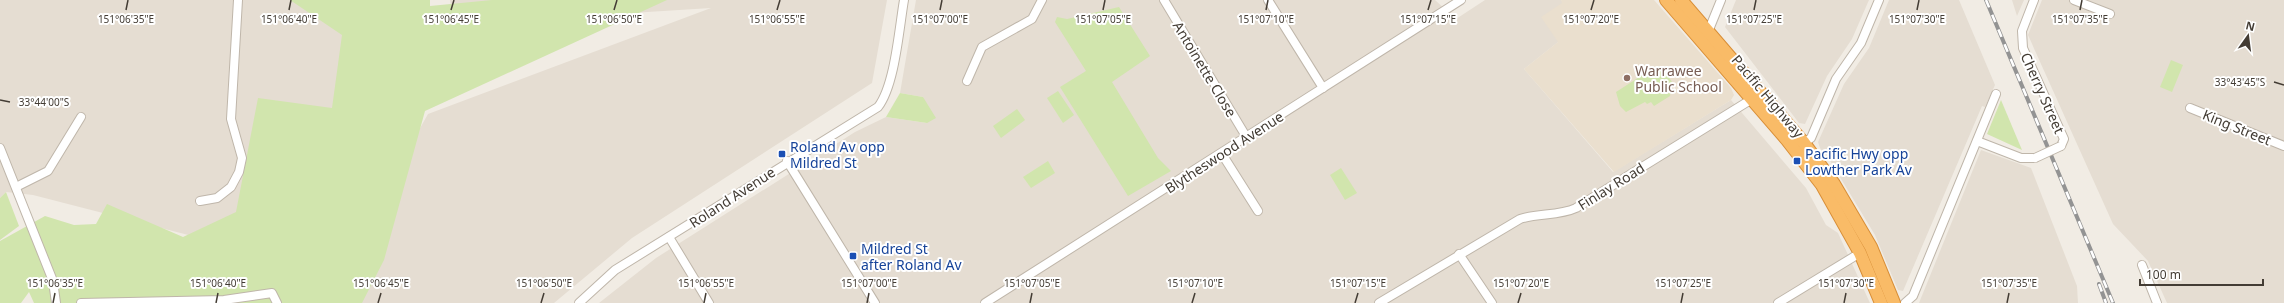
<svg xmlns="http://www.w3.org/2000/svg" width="2284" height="303" font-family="'Noto Sans',sans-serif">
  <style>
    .residential { fill: #e5ddd2 }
    .education { fill: #eadfce }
    .green { fill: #d1e5ad }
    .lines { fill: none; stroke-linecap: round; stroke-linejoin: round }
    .minor-casing { stroke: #bfb6aa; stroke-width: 10 }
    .highway-casing { stroke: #d88e37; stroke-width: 14 }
    .minor { stroke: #fff; stroke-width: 8 }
    .highway { stroke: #f9bb67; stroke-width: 12 }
    .rail-casing { stroke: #939393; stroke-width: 4 }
    .rail { stroke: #fff; stroke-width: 2.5; stroke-dasharray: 8; stroke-linecap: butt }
    .minor-bridge-casing { stroke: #bfb6aa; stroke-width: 10; stroke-linecap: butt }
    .minor-bridge { stroke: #fff; stroke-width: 8 }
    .ticks { fill: none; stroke: #433c34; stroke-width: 1.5 }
    .education-dot { fill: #8d6e63; stroke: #fff; stroke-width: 1.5 }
    .transit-dot { fill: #1a4fb4; stroke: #fff; stroke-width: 1.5 }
    .labels { text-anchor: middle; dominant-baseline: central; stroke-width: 4; stroke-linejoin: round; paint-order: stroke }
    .street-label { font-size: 14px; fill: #433c34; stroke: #fff }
    .education-label { font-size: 14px; fill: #785e54; stroke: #fff; text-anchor: start }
    .transit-label { font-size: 14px; fill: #164399; stroke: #fff; text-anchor: start }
    .ticks-label { font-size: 10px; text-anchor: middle; fill: #433c34; stroke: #fff; stroke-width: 4; stroke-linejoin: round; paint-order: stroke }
  </style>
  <rect width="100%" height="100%" fill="#f1ece4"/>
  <g class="residential">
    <path d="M0,0H314L356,29L335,112L231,246L33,195L6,192L0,198Z"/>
    <path d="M450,0H887L872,83L632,238L554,303H315L323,301L428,114L711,8L454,24Z"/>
    <path d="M916,0H1435L1456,19L1485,0H1561L1563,2L1558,42L1524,69L1613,172L1731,100L1806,188L1826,225L1838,233L1870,303H599L656,258L855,132L886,117L927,123L923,97L900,93Z"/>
    <path d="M1736,0H1869L1852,39L1827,76L1805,124L1799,123L1725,27Z"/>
    <path d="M1889,0H1959L1995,85L1985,107L1982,106L1903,291L1898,290L1875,235L1829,159L1820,148L1818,142L1844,84L1869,48Z"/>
    <path d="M2012,0H2024L2017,16Z"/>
    <path d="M2042,0H2284V303H2167L2148,261L2113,224L2028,35Z"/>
    <path d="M1981,150L2031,168L2077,286L2078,303H1919Z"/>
  </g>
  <path class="education" d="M1561,0H1654L1731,88L1734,95L1731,100L1614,172L1524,69L1558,42L1541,17L1562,3Z"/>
  <g class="green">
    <path d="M290,0H430V6L492,0H667L425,111L384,260L362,303H34L29,292L21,303H0V241L45,216L74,225L96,224L107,204L183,237L236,212L258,98L332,108L342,35Z"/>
    <path d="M1119,7L1150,56L1112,82L1158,158L1171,171L1128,196L1060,87L1086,71L1055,22L1057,17L1067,19Z"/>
    <path d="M2171,60L2183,65L2172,92L2160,87Z"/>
    <path d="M1661,66L1672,82L1670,96L1654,106L1651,102L1647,104L1645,102L1626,112L1620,106L1616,92L1655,67Z"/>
    <path d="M1058,91L1074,115L1063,123L1047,98Z"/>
    <path d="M900,93L923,97L936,118L927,123L886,117Z"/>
    <path d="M2001,100L2022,150L1987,134Z"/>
    <path d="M1017,109L1025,120L1001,138L993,126Z"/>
    <path d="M1048,161L1055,173L1031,188L1023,177Z"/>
    <path d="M1341,168L1357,193L1345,200L1330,175Z"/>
    <path d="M6,192L19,226L0,240V198Z"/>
  </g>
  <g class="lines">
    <g class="minor-casing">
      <g id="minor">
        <path d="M1164,0L1247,138"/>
        <path d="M1268,0L1323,88"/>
        <path d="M2034,0L2022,31L2023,48L2064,139L2061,146"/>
        <path d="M2074,0L2110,14"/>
        <path d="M1708,32L1721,0"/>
        <path d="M967,81L982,47L1032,19L1042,0"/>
        <path d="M2190,108L2284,146"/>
        <path d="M1977,141L2021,158H2035"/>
        <path d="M1804,143L1811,138L1836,79L1861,43L1879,0"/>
        <path d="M0,148L53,281L56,303"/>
        <path d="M1222,154L1258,211"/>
        <path d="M787,161L875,303"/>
        <path d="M16,187L48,171L81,117"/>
        <path d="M200,201L217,198L231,187L239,172L242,158L231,119L238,0"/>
        <path d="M669,237L709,303"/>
        <path d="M1459,254L1492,303"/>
        <path d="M2142,265L2157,303"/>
        <path d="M81,303L224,300L272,293L277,303"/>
        <path d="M579,303L615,270L878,107C895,85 899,29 904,0"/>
        <path d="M985,303L1461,0"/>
        <path d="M1379,303L1520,219C1539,213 1559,216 1576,208L1752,99"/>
        <path d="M1778,303L1860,253"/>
        <path d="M1905,303L1913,296L1996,94"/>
      </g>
    </g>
    <g class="highway-casing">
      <g id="highway">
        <path d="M1666,0L1787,140L1822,185L1860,253L1881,303"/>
        <path d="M1681,0L1804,143L1834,184L1871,247L1894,303"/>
      </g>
    </g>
    <use href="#minor" class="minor"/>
    <use href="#highway" class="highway"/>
    <g class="rail-casing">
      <g id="rail">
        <path d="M1986,0L2113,303"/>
        <path d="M2099,284L2106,303"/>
      </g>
    </g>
    <use href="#rail" class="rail"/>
    <g class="minor-bridge-casing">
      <path id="minor-bridge" d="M2035,158L2061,146"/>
    </g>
    <use href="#minor-bridge" class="minor-bridge"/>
  </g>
  <path class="ticks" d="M126,10L128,0M289,10L291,0M451,10L454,0M614,10L617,0M777,10L780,0M940,10L942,0M1103,10L1105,0M1266,10L1268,0M1428,10L1431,0M1591,10L1594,0M1754,10L1756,0M1917,10L1919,0M2080,10L2082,0M2274,82L2284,85M0,100L10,102M53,303L55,293M216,303L218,293M378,303L381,293M541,303L544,293M704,303L706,293M867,303L869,293M1030,303L1032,293M1192,303L1195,293M1355,303L1358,293M1518,303L1521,293M1681,303L1683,293M1844,303L1846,293M2007,303L2009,293"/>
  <circle class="education-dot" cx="1627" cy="78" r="4"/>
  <g class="transit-dot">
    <rect x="778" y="150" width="8" height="8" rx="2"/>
    <rect x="1793" y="157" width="8" height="8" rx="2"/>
    <rect x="849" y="252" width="8" height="8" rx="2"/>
  </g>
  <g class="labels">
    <g class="street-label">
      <text transform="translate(1205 69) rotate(59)">Antoinette Close</text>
      <text transform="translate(2043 93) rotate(66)">Cherry Street</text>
      <text transform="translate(1768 96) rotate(50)">Pacific Highway</text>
      <text transform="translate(2237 127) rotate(22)">King Street</text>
      <text transform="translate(1224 152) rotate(-33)">Blytheswood Avenue</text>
      <text transform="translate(1611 186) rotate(-32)">Finlay Road</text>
      <text transform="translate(732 197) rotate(-33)">Roland Avenue</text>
    </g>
    <g class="education-label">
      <text x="1635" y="70">Warrawee<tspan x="1635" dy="16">Public School</tspan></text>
    </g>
    <g class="transit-label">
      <text x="790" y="146">Roland Av opp<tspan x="790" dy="16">Mildred St</tspan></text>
      <text x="1805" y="153">Pacific Hwy opp<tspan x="1805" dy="16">Lowther Park Av</tspan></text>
      <text x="861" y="248">Mildred St<tspan x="861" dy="16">after Roland Av</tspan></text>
    </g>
  </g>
  <g class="ticks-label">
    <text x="126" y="23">151°06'35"E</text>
    <text x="289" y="23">151°06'40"E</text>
    <text x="451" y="23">151°06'45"E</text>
    <text x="614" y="23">151°06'50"E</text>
    <text x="777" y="23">151°06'55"E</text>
    <text x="940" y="23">151°07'00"E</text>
    <text x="1103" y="23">151°07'05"E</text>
    <text x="1266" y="23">151°07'10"E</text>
    <text x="1428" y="23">151°07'15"E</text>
    <text x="1591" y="23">151°07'20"E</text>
    <text x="1754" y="23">151°07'25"E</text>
    <text x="1917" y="23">151°07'30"E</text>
    <text x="2080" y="23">151°07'35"E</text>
    <text x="2240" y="86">33°43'45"S</text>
    <text x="44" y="106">33°44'00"S</text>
    <text x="55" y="287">151°06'35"E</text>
    <text x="218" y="287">151°06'40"E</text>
    <text x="381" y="287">151°06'45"E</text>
    <text x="544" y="287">151°06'50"E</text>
    <text x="706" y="287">151°06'55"E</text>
    <text x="869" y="287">151°07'00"E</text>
    <text x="1032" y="287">151°07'05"E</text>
    <text x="1195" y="287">151°07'10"E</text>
    <text x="1358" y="287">151°07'15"E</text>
    <text x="1521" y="287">151°07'20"E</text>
    <text x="1683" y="287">151°07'25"E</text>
    <text x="1846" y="287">151°07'30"E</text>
    <text x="2009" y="287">151°07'35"E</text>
  </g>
  <g transform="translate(2248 36) rotate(14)" stroke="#ffffff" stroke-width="3" paint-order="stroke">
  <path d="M0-3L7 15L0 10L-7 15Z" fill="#433c34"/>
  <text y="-6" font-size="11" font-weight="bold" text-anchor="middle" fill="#433c34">N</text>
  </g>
  <path d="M2140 279v6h123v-6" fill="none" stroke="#433c34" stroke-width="2"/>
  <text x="2146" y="279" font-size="12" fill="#433c34" stroke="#ffffff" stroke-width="3" paint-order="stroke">100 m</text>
</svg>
